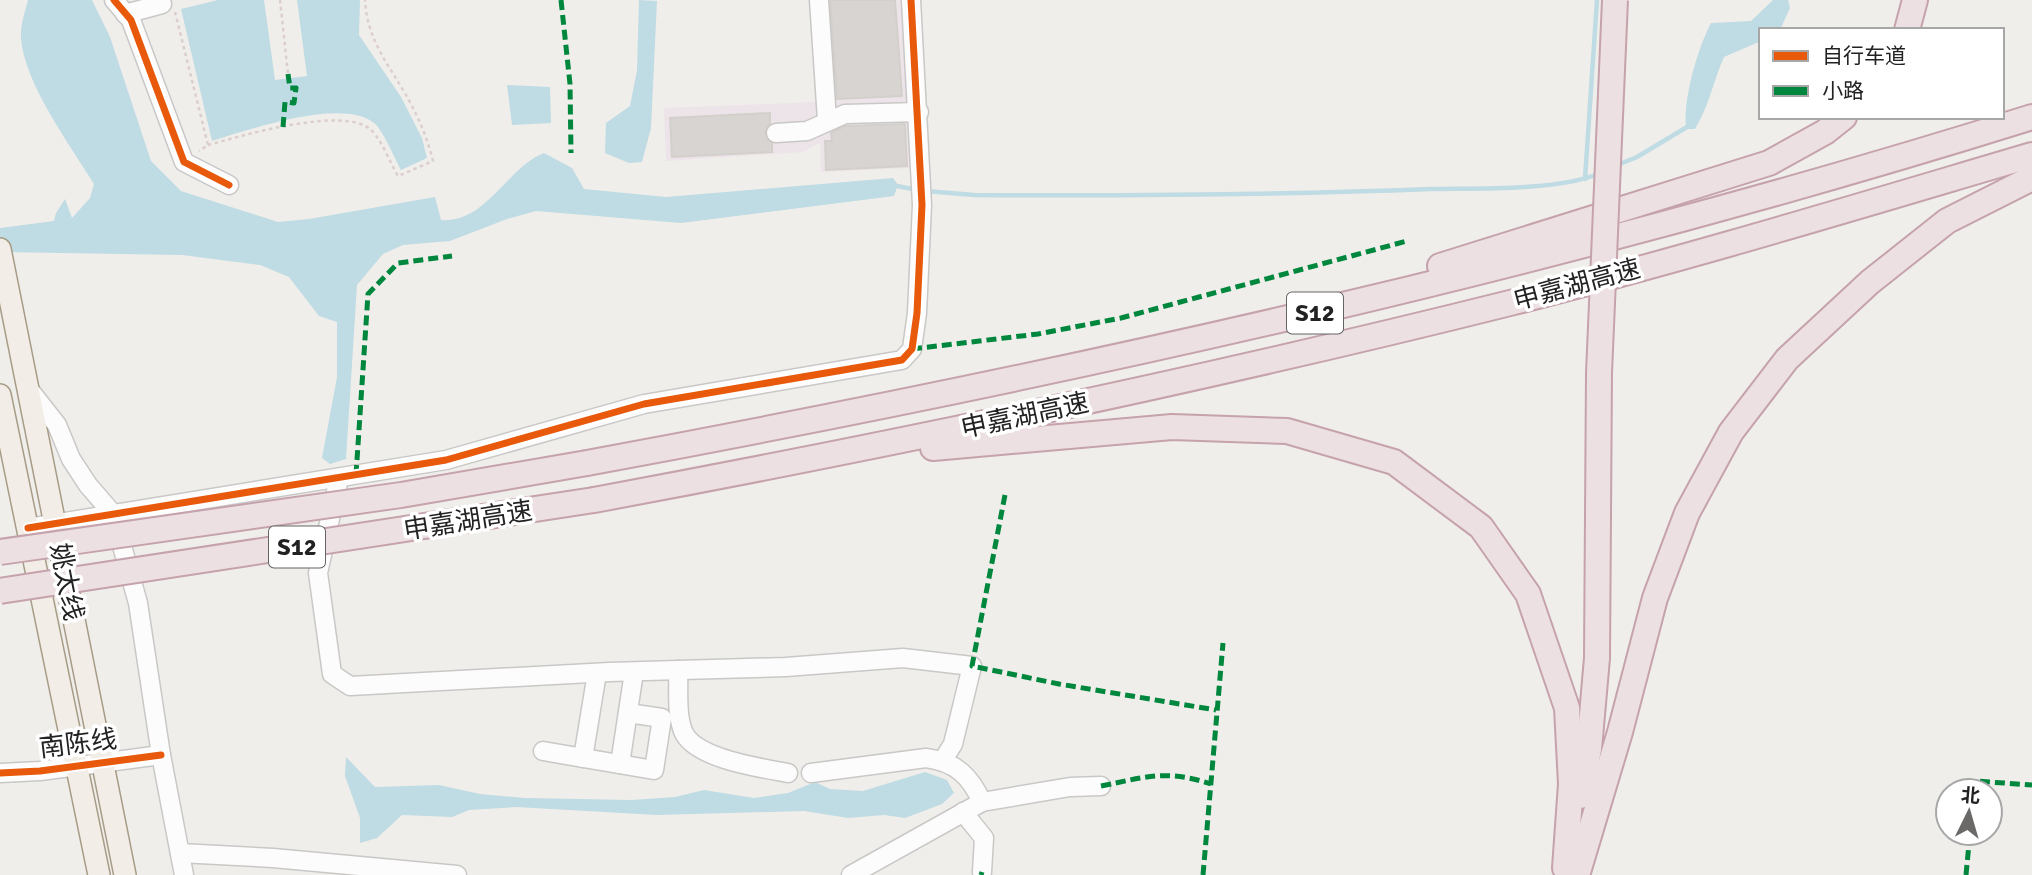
<svg xmlns="http://www.w3.org/2000/svg" width="2032" height="875" font-family="Signika,'Noto Sans SC',sans-serif">
  <style>
    .industrial { fill: #ede4e9 }
    .water { fill: #bfdbe3 }
    .lines { fill: none; stroke-linecap: round; stroke-linejoin: round }
    .stream { stroke: #bfdbe3; stroke-width: 4.5 }
    .building { fill: #d7d4d2; stroke: #d3d0cc; stroke-width: 2 }
    .minor-casing { stroke: #c9c8c7; stroke-width: 21 }
    .major-casing { stroke: #a79c86; stroke-width: 24 }
    .highway-casing { stroke: #c5a2ac; stroke-width: 28 }
    .path { stroke: #dccecd; stroke-width: 2.5; stroke-dasharray: 3.5 3.5; stroke-linecap: butt }
    .minor { stroke: #fdfcfc; stroke-width: 18 }
    .major { stroke: #f3ede7; stroke-width: 21 }
    .highway { stroke: #ece0e2; stroke-width: 24 }
    .highway-bridge-casing { stroke: #c5a2ac; stroke-width: 28; stroke-linecap: butt }
    .highway-bridge { stroke: #ece0e2; stroke-width: 24 }
    .quiet { stroke: #00873e; stroke-width: 5; stroke-dasharray: 10 5; stroke-linecap: butt }
    .cycleway-casing { stroke: #fff; stroke-width: 11 }
    .cycleway { stroke: #e8590c; stroke-width: 7 }
    .labels { text-anchor: middle; dominant-baseline: central; stroke-width: 7; stroke-linejoin: round; paint-order: stroke }
    .shield { fill: #fff; stroke: #646464; stroke-width: 2 }
    .shield-label { font-size: 24px; font-weight: bold; fill: #222 }
    .street-label { font-size: 26px; fill: #222; stroke: #fff }
  </style>
  <rect width="100%" height="100%" fill="#f0eeeb"/>
  <path class="industrial" d="M811,0H920L929,167L821,172L820,143L803,152L666,161L664,108L816,102Z"/>
  <g class="water">
    <path d="M28,0H92L110,37L151,161L181,191L278,222L309,219L435,197L441,220C486,224 507,167 544,153L572,168L584,189L666,197L893,178L898,185L894,196L681,223L536,211L507,219L450,241L403,245L383,254L357,285L346,459L330,464L322,458L337,377V322L319,316L289,277L260,265L182,255L0,252V228L54,221L56,213L65,199L72,218L90,198L94,184C70,145 24,83 21,38C20,26 25,12 28,0Z"/>
    <path d="M218,0H264L275,80L307,76L297,0H360L359,35L401,97L422,138L427,158L401,170C395,159 383,130 374,123C342,97 248,130 212,141L181,9Z"/>
    <path d="M639,0L657,1L651,128L642,162L629,163L605,153L606,123L630,106L637,70Z"/>
    <path d="M1773,0H1788L1790,8L1780,30H1761V41L1724,57C1713,82 1709,106 1695,129H1686C1683,99 1697,50 1711,23L1751,21Z"/>
    <path d="M507,85L550,87L551,123L512,125Z"/>
    <path d="M346,757L375,787L439,785L480,794L525,798L632,800L675,797L704,790L754,798L788,793L815,782L830,789L863,791L925,772L947,780L954,793L942,804L905,818L884,815L848,818L804,811L657,815L516,807L469,810L452,817L402,815L377,838L360,843V818L345,776Z"/>
  </g>
  <g class="lines">
    <g class="stream">
      <path d="M1615,166L1637,157L1687,127"/>
      <path d="M1585,179L1597,0"/>
      <path d="M892,185L917,190"/>
      <path d="M926,191L974,195C1126,196 1278,195 1430,189C1476,188 1556,191 1598,174"/>
    </g>
  </g>
  <g class="building">
    <path d="M830,0H895L902,96L837,99Z"/>
    <path d="M770,113V123L765,133L772,143V152L672,157L670,118Z"/>
    <path d="M905,124L907,166L826,170L825,141H832L831,133L845,126Z"/>
  </g>
  <g class="lines">
    <g class="minor-casing">
      <g id="minor">
        <path d="M114,0L131,20L184,162L229,185"/>
        <path d="M819,0L827,120"/>
        <path d="M125,14L162,4"/>
        <path d="M776,133L807,131L845,114L919,112"/>
        <path d="M28,388L57,425L71,459L88,485L113,514L138,603L161,755L184,875"/>
        <path d="M339,478L318,573L332,674L350,686L609,672L786,667L903,658L972,666L953,744L943,760"/>
        <path d="M28,528L446,460L644,404L902,360L912,349L917,313L922,205L911,0"/>
        <path d="M678,670C679,688 676,713 683,731C694,759 762,768 788,773"/>
        <path d="M543,751L654,770L662,718L628,713"/>
        <path d="M583,758L597,673"/>
        <path d="M620,764L634,672"/>
        <path d="M0,773L40,771L161,755"/>
        <path d="M811,773L926,758C956,762 970,776 982,802"/>
        <path d="M963,812L984,838L982,872"/>
        <path d="M180,853L273,858L457,875"/>
        <path d="M851,875L982,802L1070,787L1101,786"/>
      </g>
    </g>
    <g class="major-casing">
      <g id="major">
        <path d="M0,249L125,875"/>
        <path d="M0,395L99,875"/>
      </g>
    </g>
    <g class="highway-casing">
      <g id="highway">
        <path d="M1907,30L1915,0"/>
        <path d="M1440,266L1769,163L1825,132L1844,117"/>
        <path d="M933,448L1172,427L1287,431L1394,462L1481,527L1528,594L1567,708L1571,784L1565,868"/>
        <path d="M587,463C1074,373 1559,265 2032,117"/>
        <path d="M594,500C901,443 1206,379 1510,303C1685,259 1859,206 2032,155"/>
        <path d="M1580,796L1589,749L1597,658"/>
        <path d="M1578,872L1620,732L1655,598L1687,513L1731,432L1787,359L1870,282L1947,221L2032,178"/>
      </g>
    </g>
    <g class="path">
      <path d="M280,0L288,74"/>
      <path d="M175,12L208,145L199,151"/>
      <path d="M208,145C241,136 344,105 371,130C382,140 390,163 398,176L433,161C427,137 418,116 406,95C387,62 367,39 365,0"/>
    </g>
    <use href="#minor" class="minor"/>
    <use href="#major" class="major"/>
    <use href="#highway" class="highway"/>
    <g class="highway-bridge-casing">
      <g id="highway-bridge">
        <path d="M0,552L401,495L587,463"/>
        <path d="M0,591L594,500"/>
        <path d="M1597,658L1599,373L1615,0"/>
      </g>
    </g>
    <use href="#highway-bridge" class="highway-bridge"/>
    <g class="quiet">
      <path d="M561,0L570,84L571,153"/>
      <path d="M283,127L285,102L294,103L296,88H290L288,74"/>
      <path d="M912,349L1038,334L1121,318L1407,241"/>
      <path d="M356,475L368,294L398,263L452,256"/>
      <path d="M1005,495L972,666L1059,684L1216,710"/>
      <path d="M1101,786C1146,777 1166,769 1211,784"/>
      <path d="M1974,791L1975,781L2032,785"/>
      <path d="M981,875L982,872"/>
      <path d="M1203,875L1223,643"/>
      <path d="M1966,875L1970,833"/>
    </g>
    <g class="cycleway-casing">
      <g id="cycleway">
        <path d="M114,0L131,20L184,162L229,185"/>
        <path d="M28,528L446,460L644,404L902,360L912,349L917,313L922,205L911,0"/>
        <path d="M0,773L40,771L161,755"/>
      </g>
    </g>
    <use href="#cycleway" class="cycleway"/>
  </g>
  <g class="labels">
    <g class="shield">
      <rect x="1287" y="292.5" width="56" height="41" rx="5"/>
      <rect x="269" y="526.5" width="56" height="41" rx="5"/>
    </g>
    <g class="shield-label">
      <text x="1315" y="313">S12</text>
      <text x="297" y="547">S12</text>
    </g>
    <g class="street-label">
      <text transform="translate(1577 285) rotate(-15)">申嘉湖高速</text>
      <text transform="translate(1025 416) rotate(-12)">申嘉湖高速</text>
      <text transform="translate(468 521) rotate(-9)">申嘉湖高速</text>
      <text transform="translate(66 582) rotate(79)">姚太线</text>
      <text transform="translate(78 744) rotate(-7)">南陈线</text>
    </g>
  </g>
  <rect x="1759" y="28" width="245" height="91" fill="#ffffff" stroke="#a7a7a7" stroke-width="2"/>
  <rect x="1773" y="51" width="35" height="10" fill="#e8590c" stroke="#a7a7a7" stroke-width="2"/>
  <text x="1822" y="63" font-size="21" fill="#222222">自行车道</text>
  <rect x="1773" y="86" width="35" height="10" fill="#00873e" stroke="#a7a7a7" stroke-width="2"/>
  <text x="1822" y="98" font-size="21" fill="#222222">小路</text>
  <g transform="translate(1969 812) rotate(5)"><circle r="33" fill="#ffffff" stroke="#a7a7a7" stroke-width="2"/>
  <path d="M0-5L12 26L0 18L-12 26Z" fill="#6a6968"/>
  <text y="-10" font-size="19" font-weight="bold" text-anchor="middle" fill="#222222">北</text>
  </g>
</svg>
